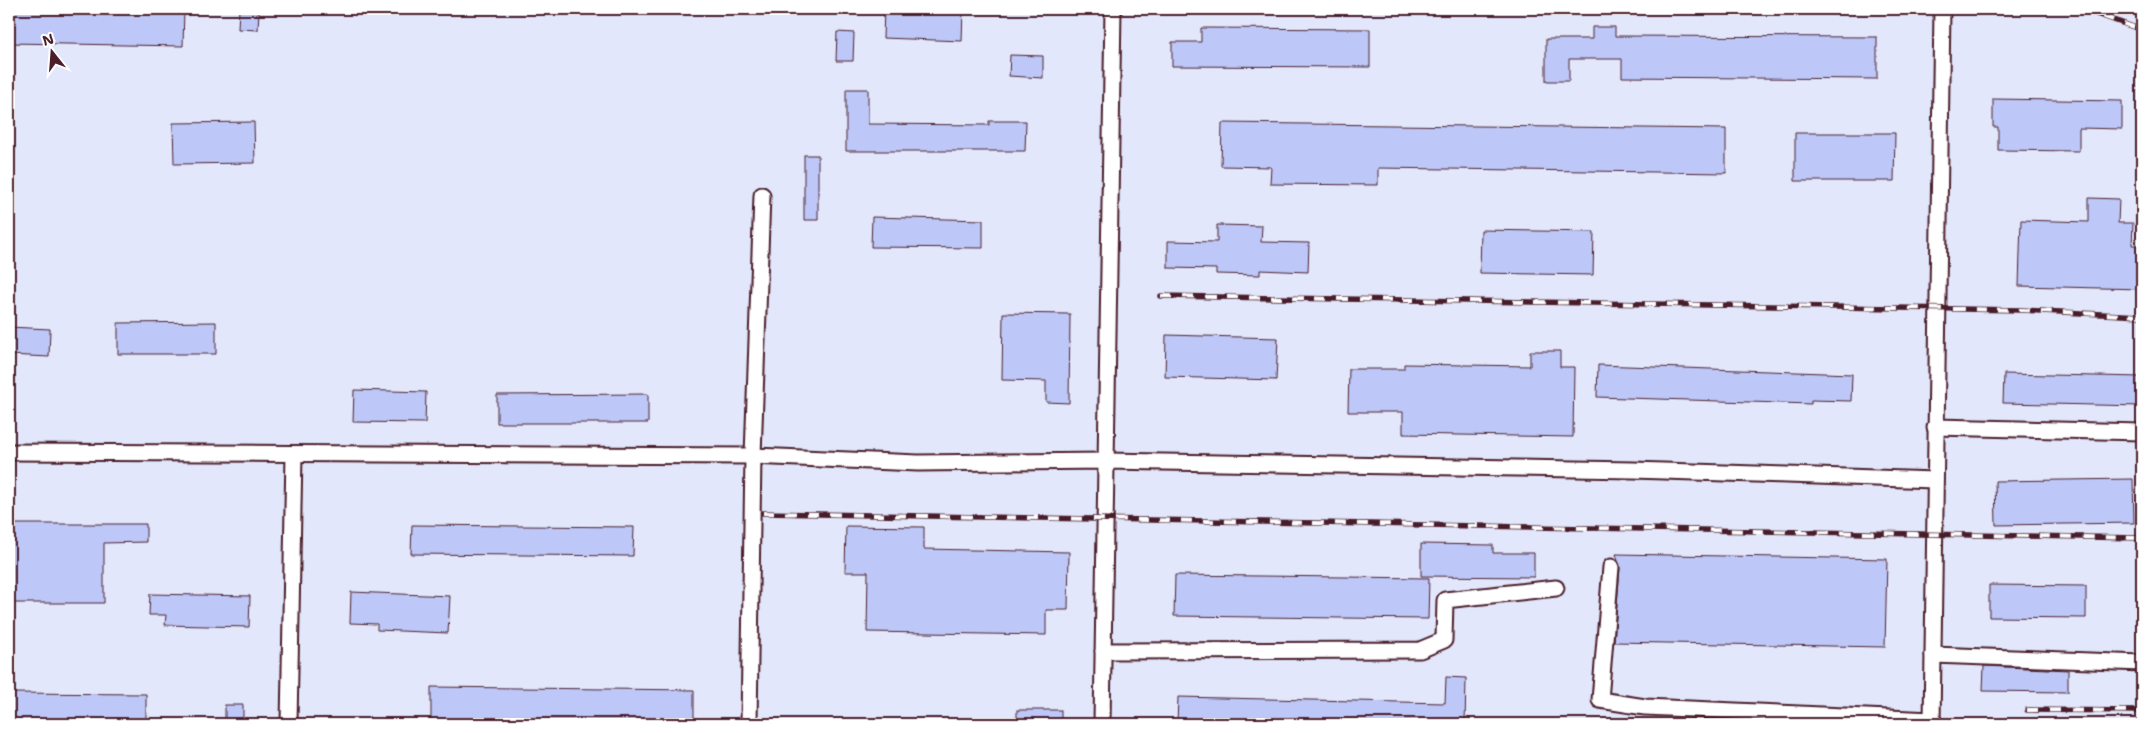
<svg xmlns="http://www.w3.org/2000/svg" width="2151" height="733" font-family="'Shantell Sans',sans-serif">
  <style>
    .built { fill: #e2e7fc }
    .building { fill: #bdc8f9; stroke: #4a1f2b }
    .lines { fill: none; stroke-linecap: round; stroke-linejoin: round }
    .minor-casing { stroke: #4a1f2b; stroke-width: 19 }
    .minor { stroke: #fff; stroke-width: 15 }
    .rail-casing { stroke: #4a1f2b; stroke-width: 5.5 }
    .rail { stroke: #fff; stroke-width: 4; stroke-dasharray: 11; stroke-linecap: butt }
  </style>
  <rect width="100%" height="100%" fill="#f2f4fe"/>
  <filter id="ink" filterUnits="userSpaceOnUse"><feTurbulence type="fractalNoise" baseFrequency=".02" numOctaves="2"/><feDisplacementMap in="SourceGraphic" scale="10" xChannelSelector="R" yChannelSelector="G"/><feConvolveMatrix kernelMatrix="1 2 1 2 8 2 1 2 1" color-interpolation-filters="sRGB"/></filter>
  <g filter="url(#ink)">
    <rect class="built" x="9" y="9" width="2133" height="715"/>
    <g class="building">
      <path d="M9,9H184L183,46L9,43Z"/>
      <path d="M239,9L259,10L258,30L238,29Z"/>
      <path d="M884,9H963L962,41L883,38Z"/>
      <path d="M1592,27H1615V36L1877,37V79L1622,77V59H1569V81H1546V39H1592Z"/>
      <path d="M1201,28L1370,29V67L1172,66V42H1201Z"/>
      <path d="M837,32L854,33L853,61H836Z"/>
      <path d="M1010,55L1043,56V78L1009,76Z"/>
      <path d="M846,89H868V124L989,125V121H1026L1025,151H846Z"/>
      <path d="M1993,99L2122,101V129L2079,128V151L1998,150V127H1993Z"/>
      <path d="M254,122L255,163L174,164L173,123Z"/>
      <path d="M1222,123L1726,129V173L1378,168V185L1270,184L1271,167L1221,166Z"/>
      <path d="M1795,133H1895L1894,181H1795Z"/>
      <rect x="804" y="155" width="14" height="65"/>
      <path d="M2089,198L2119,199L2118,223H2133L2132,245H2142V289L2019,286L2021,220L2089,222Z"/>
      <path d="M872,217L983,220V248L871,247Z"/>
      <path d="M1217,225L1262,226L1261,242L1309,243L1308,272L1260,270V275L1216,274V269L1168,268V241L1217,242Z"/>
      <path d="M1481,230L1594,232L1593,275L1480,273Z"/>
      <path d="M1003,313L1070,314L1069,403L1046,402V381L1002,380Z"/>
      <path d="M216,322V354H118V323Z"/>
      <path d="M9,327L50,329L49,357L9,355Z"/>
      <path d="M1166,335L1278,338L1276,380L1165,377Z"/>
      <path d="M1530,351H1560V367H1574L1573,437L1403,434V412H1348L1349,369H1404V364L1530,366Z"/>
      <path d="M1598,365L1852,374L1851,401L1811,400V404L1597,397Z"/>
      <path d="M2004,374L2142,377V406L2003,403Z"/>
      <path d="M354,390L426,392L425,423L353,422Z"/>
      <path d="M648,394V423H497V395Z"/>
      <path d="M2133,479L2134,523L1996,525L1995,481Z"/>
      <path d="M9,524H146V542L104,543V603H9Z"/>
      <path d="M412,525L634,527L633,556L411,554Z"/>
      <path d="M846,526L924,527V549L1069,552L1068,610H1046V635L867,632L868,572H845Z"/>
      <path d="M1421,544L1493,545V553H1534V577L1421,576Z"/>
      <path d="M1616,554L1887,559L1885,647L1614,642L1620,568Z"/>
      <path d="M1175,575L1429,578L1428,619L1174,616Z"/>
      <path d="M1989,585L2086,586V618L1989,617Z"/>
      <path d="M351,592L450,596L448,633L377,630V624L350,623Z"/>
      <path d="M150,594L250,596L249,627L165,625L166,615H149Z"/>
      <path d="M1984,666L2068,670V692L1983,691Z"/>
      <path d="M1446,677L1466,678L1465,724H1177L1178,697L1445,703Z"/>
      <path d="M431,687L694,690V724H431Z"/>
      <path d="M9,693L146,694V724H9Z"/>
      <rect x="225" y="705" width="18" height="19"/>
      <rect x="1017" y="710" width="44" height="14"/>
    </g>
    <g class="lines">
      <g class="minor-casing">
        <g id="minor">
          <path d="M1935,427L2142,432"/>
          <path d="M9,452L753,456L918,463L1106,461L1633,470L1935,480"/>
          <path d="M1611,567L1600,700L1645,707L1933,720"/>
          <path d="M1103,651L1420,650L1444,640L1445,600L1556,588"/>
          <path d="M1933,655L2142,663"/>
          <path d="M289,724L294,454"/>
          <path d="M749,724L753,456L762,195"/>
          <path d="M1102,724L1113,9"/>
          <path d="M1932,724L1942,9"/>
        </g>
      </g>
      <use href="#minor" class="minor"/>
      <g class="rail-casing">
        <g id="rail">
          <path d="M2082,9L2142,30"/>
          <path d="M1161,296L2022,310L2142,316"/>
          <path d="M763,513L2142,538"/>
          <path d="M2027,710L2142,711"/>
        </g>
      </g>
      <use href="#rail" class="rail"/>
    </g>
  </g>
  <rect width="2151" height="733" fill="none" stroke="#fff" stroke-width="30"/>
  <rect x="15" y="15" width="2121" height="703" fill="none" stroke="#4a1f2b" stroke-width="2" filter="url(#ink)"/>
  <g transform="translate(52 52) rotate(343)" stroke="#ffffff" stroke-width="4" paint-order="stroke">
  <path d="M0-4L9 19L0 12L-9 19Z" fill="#4a1f2b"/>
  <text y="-8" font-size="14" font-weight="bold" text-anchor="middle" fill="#4a1f2b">N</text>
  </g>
</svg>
